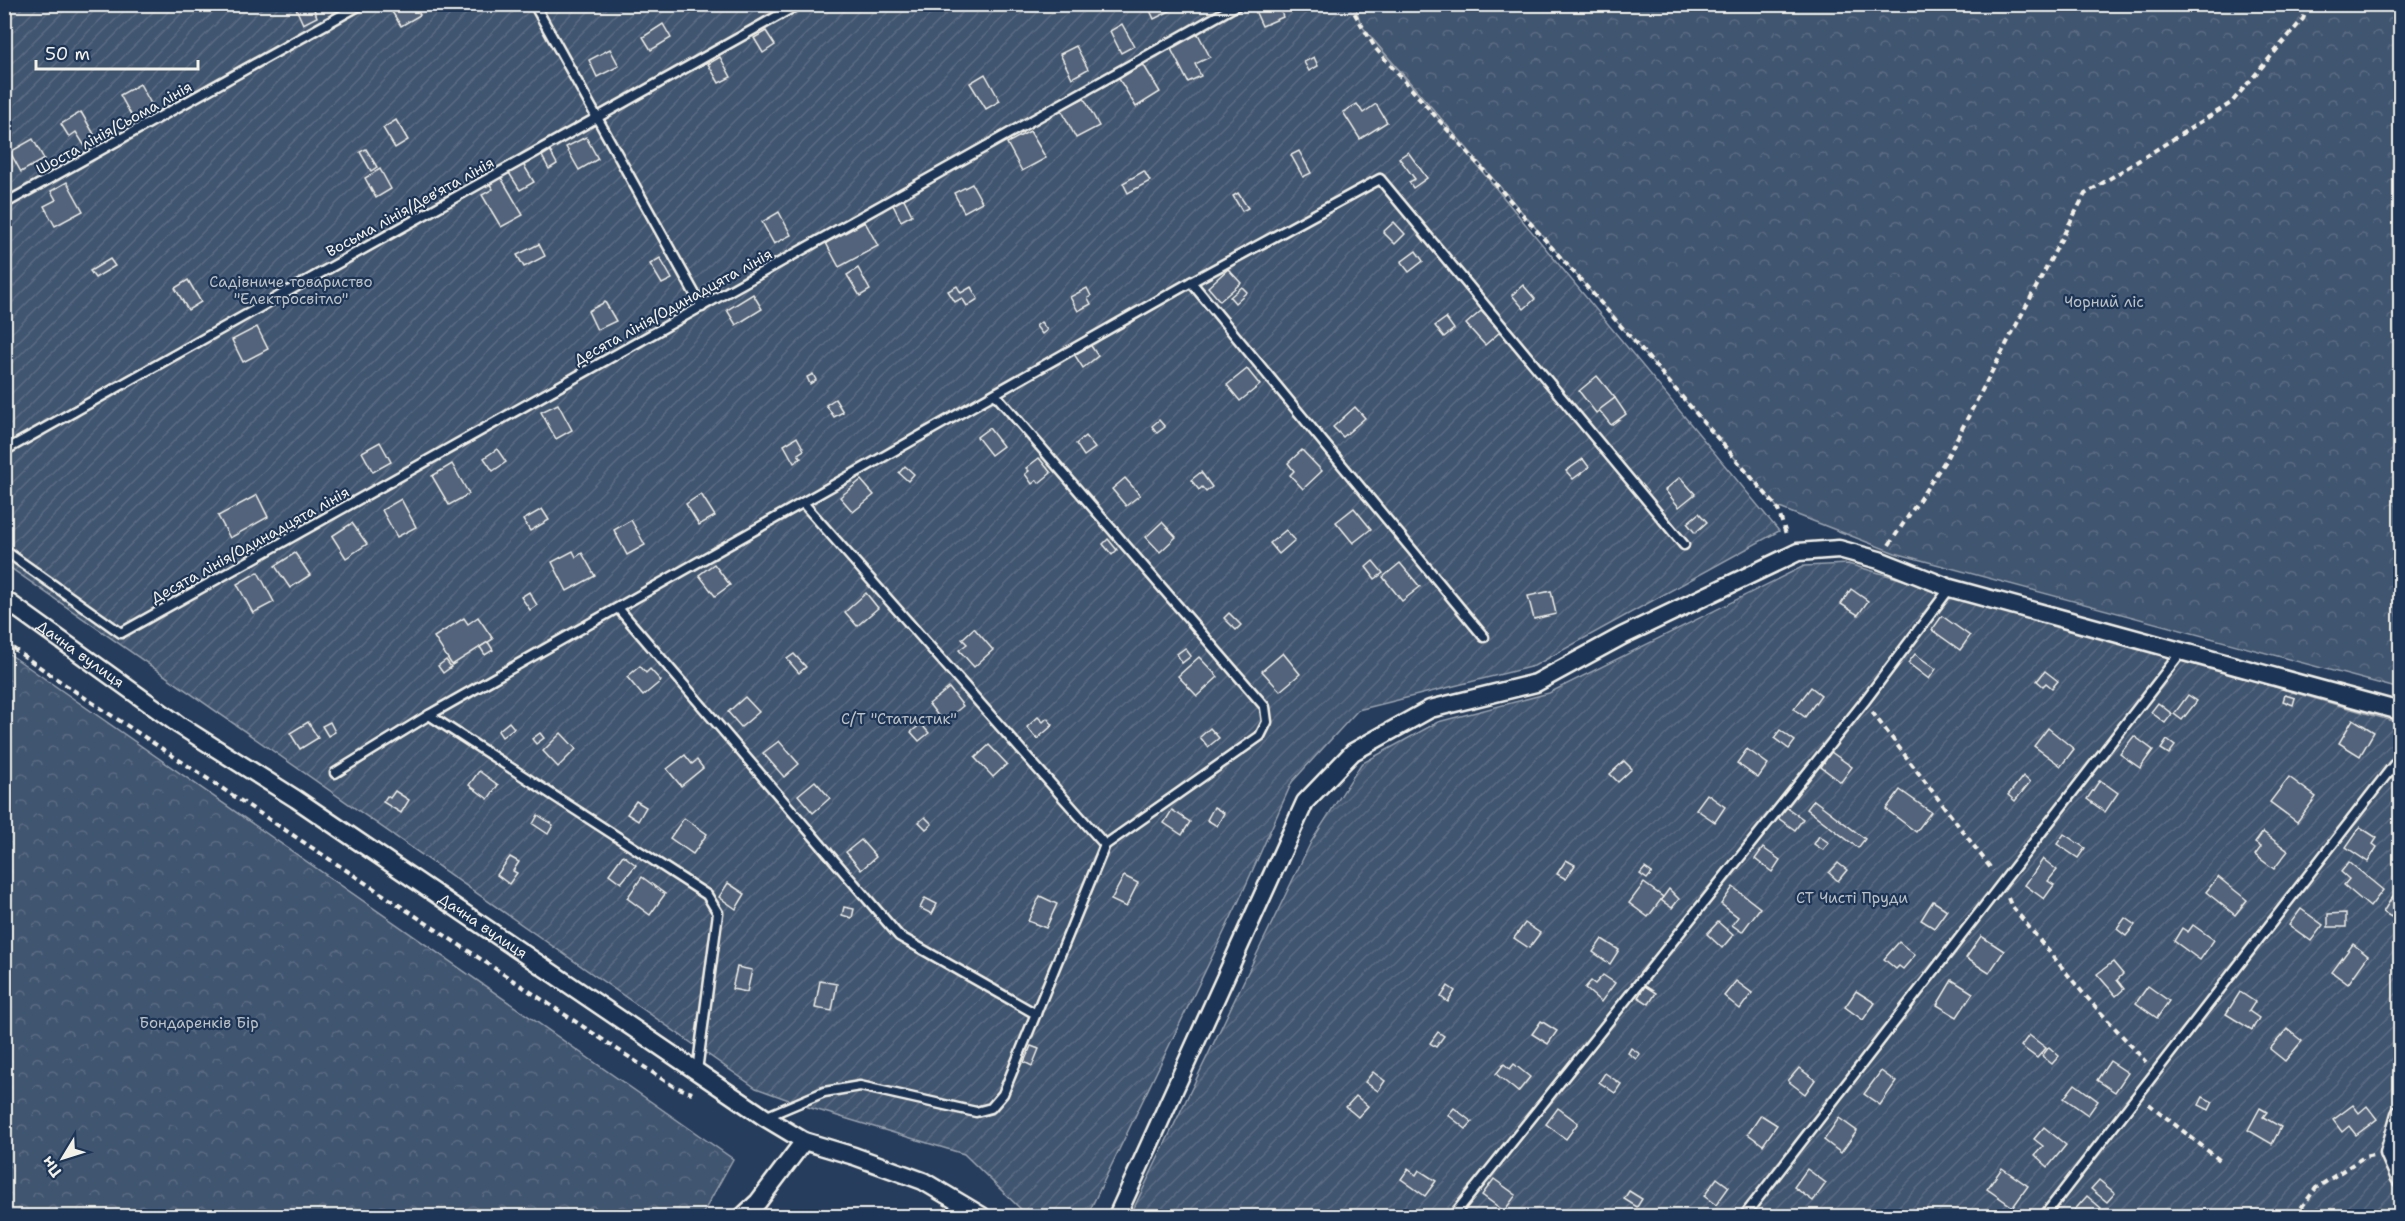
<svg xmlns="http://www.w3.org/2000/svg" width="2405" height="1221" font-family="'Shantell Sans',sans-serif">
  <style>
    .forest { fill: url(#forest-crowns); stroke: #9aa2ac; stroke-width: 1.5 }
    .garden { fill: url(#garden-furrows); stroke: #9aa2ac; stroke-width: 1.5 }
    .building { fill: #52647b; stroke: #f4f1e8; stroke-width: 1.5 }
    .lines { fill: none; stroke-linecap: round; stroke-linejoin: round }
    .service-casing { stroke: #f4f1e8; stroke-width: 13 }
    .minor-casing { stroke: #f4f1e8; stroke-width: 21 }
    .path { stroke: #f4f1e8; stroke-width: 4; stroke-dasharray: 6 4.5; stroke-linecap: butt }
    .service { stroke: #1d3557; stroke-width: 8 }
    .minor { stroke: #1d3557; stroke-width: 16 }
    .labels { text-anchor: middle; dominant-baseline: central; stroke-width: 4.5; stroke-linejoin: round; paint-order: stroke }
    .street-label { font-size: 15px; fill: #f4f1e8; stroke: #1d3557 }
    .park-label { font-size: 15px; fill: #bec2c4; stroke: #1d3557 }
  </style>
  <defs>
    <pattern id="forest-crowns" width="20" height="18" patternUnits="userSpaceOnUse" patternTransform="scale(1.5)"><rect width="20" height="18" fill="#40546f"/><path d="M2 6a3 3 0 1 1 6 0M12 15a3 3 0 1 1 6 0" fill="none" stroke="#5c6d84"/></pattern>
    <pattern id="garden-furrows" width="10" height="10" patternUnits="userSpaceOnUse" patternTransform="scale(1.5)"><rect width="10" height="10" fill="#40546f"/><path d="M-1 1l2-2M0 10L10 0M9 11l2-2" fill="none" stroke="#5c6d84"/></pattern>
  </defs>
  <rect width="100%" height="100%" fill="#263d5d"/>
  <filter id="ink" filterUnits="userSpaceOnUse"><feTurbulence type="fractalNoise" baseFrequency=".0167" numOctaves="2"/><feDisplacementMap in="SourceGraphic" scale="12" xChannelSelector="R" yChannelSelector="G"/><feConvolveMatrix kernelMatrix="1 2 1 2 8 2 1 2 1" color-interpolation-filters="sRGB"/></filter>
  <g filter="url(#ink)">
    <g class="forest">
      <path d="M1343,5H2400V689L1895,553L1777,507Z"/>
      <path d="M5,651L733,1159L703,1213L698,1216H5Z"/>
    </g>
    <g class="garden">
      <path d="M5,4L1355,5L1361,25L1779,531L1534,666L1358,710L1292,782L1237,905L1087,1216H1028L964,1154L811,1108L756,1088L5,564Z"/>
      <path d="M1848,564L2400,723V1114L2389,1153L2400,1178V1216H1130L1311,842L1361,764L1438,722L1549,693L1804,566Z"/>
    </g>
    <g class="building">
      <path d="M294,4H312L317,17L303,24Z"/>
      <path d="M392,4H414L420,15L401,26L389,7Z"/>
      <path d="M1147,4H1169L1172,10L1154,19Z"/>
      <path d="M1252,4H1278L1283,17L1262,26Z"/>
      <path d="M663,24L671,38L651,50L643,37Z"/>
      <path d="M1122,24L1134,46L1121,53L1110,31Z"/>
      <path d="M766,31L775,45L763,53L754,38Z"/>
      <path d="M1198,34L1210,57L1195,64L1201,76L1188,82L1170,47Z"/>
      <path d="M1076,46L1088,69L1072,78L1060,54Z"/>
      <path d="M610,49L619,66L597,77L589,60Z"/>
      <path d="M720,57L731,77L719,83L708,64Z"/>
      <path d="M1314,57L1318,66L1309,71L1304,62Z"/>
      <path d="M1143,64L1160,92L1136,107L1119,79Z"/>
      <path d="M985,74L1000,101L986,109L970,83Z"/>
      <path d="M140,84L154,109L134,120L120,95Z"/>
      <path d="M1084,98L1099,126L1076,138L1061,109Z"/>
      <path d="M1357,104L1363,113L1376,104L1387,122L1360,139L1343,112Z"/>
      <path d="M81,112L98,141L86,148L76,132L69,137L61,124Z"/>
      <path d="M396,120L408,140L395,148L383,128Z"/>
      <path d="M1030,131L1046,158L1022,171L1007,143Z"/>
      <path d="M586,137L598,159L579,170L566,147Z"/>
      <path d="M33,139L44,159L21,172L10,152Z"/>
      <path d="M366,149L377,167L371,171L360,152Z"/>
      <path d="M550,151L557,164L549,169L542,156Z"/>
      <path d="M1299,151L1311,173L1303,177L1291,155Z"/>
      <path d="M1408,152L1427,178L1413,188L1409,182L1415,179L1399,158Z"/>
      <path d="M523,164L534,182L520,190L509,173Z"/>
      <path d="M380,169L391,189L376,198L365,178Z"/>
      <path d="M1144,171L1150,181L1128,193L1123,183Z"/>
      <path d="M500,176L523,215L501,227L482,195L493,189L489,183Z"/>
      <path d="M67,182L83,211L55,226L44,206L56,200L51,191Z"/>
      <path d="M972,184L982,202L964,212L954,193Z"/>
      <path d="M1238,193L1248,208L1242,211L1233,196Z"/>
      <path d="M903,197L912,215L901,221L892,203Z"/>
      <path d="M779,212L791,235L774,244L762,222Z"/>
      <path d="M865,222L878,246L839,267L826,243Z"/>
      <path d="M1394,222L1405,234L1395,244L1383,232Z"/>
      <path d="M539,244L545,256L524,267L517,255Z"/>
      <path d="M1416,251L1423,261L1409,272L1401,262Z"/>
      <path d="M660,258L672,279L662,284L650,264Z"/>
      <path d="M110,259L115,266L95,278L90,271Z"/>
      <path d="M858,268L870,290L860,296L847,275Z"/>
      <path d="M1228,269L1241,283L1220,301L1208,287Z"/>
      <path d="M188,280L201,302L188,310L175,288Z"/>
      <path d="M1523,285L1535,299L1524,309L1512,295Z"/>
      <path d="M957,286L961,293L971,287L978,299L967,306L962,298L955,302L948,291Z"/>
      <path d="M1242,287L1247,292L1235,303L1230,297Z"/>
      <path d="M1087,288L1091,296L1088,298L1091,304L1078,311L1070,297Z"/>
      <path d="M753,294L762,309L736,325L727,310Z"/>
      <path d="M605,302L616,321L597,330L588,311Z"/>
      <path d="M1481,311L1500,332L1485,345L1466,324Z"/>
      <path d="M1446,318L1454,329L1444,337L1435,326Z"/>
      <path d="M1041,322L1047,330L1042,334L1036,326Z"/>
      <path d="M257,327L268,349L243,362L232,340Z"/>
      <path d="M1089,343L1098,356L1083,368L1074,354Z"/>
      <path d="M1247,369L1260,385L1240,401L1227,385Z"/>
      <path d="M813,374L816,380L810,384L807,377Z"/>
      <path d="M1597,376L1615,398L1596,413L1579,391Z"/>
      <path d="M1615,398L1626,414L1611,425L1599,410Z"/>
      <path d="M835,399L843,412L834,417L826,405Z"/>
      <path d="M558,404L572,430L556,439L541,412Z"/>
      <path d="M1355,407L1365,418L1343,437L1333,427Z"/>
      <path d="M1159,420L1165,427L1157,433L1152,426Z"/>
      <path d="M989,428L1003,446L991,455L977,437Z"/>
      <path d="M1085,436L1095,448L1084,456L1076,444Z"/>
      <path d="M797,437L804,450L798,454L801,458L794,463L784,445Z"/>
      <path d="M380,442L391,462L373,472L362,452Z"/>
      <path d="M497,449L506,462L493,471L484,458Z"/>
      <path d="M1302,450L1322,471L1303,489L1290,475L1294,471L1288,463Z"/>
      <path d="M1039,458L1051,473L1039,483L1037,480L1032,484L1025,474L1029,471L1026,468Z"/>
      <path d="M1583,459L1589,467L1573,479L1566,471Z"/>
      <path d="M452,464L469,494L449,505L432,476Z"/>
      <path d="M905,466L914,474L908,481L899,473Z"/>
      <path d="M1201,472L1212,487L1206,492L1202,487L1199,490L1191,480Z"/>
      <path d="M1680,477L1695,494L1679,507L1665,490Z"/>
      <path d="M1125,478L1140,495L1126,506L1112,489Z"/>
      <path d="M861,480L874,495L853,512L840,497Z"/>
      <path d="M701,494L715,516L699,525L686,504Z"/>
      <path d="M257,495L268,517L230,538L218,516Z"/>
      <path d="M401,499L416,527L397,537L382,510Z"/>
      <path d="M1354,508L1371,529L1353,543L1336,522Z"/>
      <path d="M542,509L549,520L530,531L523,520Z"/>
      <path d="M1699,513L1707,522L1695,533L1687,523Z"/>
      <path d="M631,520L645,545L627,555L614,530Z"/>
      <path d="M1162,522L1176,537L1160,552L1146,537Z"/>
      <path d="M352,523L367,544L346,558L332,536Z"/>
      <path d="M1286,530L1295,540L1279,554L1270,543Z"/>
      <path d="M1108,539L1117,550L1112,555L1103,544Z"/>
      <path d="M573,551L576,557L582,553L595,576L567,591L552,562Z"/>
      <path d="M295,553L310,575L290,588L275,566Z"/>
      <path d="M1373,561L1383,573L1375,579L1366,567Z"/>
      <path d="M1400,563L1420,587L1402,601L1383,577Z"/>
      <path d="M714,564L730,585L715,596L699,575Z"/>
      <path d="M258,572L274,602L253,613L237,584Z"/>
      <path d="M1851,589L1868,601L1858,615L1841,604Z"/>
      <path d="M1551,591L1556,614L1534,619L1528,596Z"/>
      <path d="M529,592L537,605L530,610L521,597Z"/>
      <path d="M866,593L878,608L857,626L845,612Z"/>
      <path d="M1229,613L1241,625L1236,630L1224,618Z"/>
      <path d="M1942,616L1970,636L1960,650L1932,630Z"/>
      <path d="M478,617L493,639L452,665L434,637L464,618L468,624Z"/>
      <path d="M974,628L993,650L974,667L959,650L967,644L962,639Z"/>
      <path d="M488,642L493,650L485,655L480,647Z"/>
      <path d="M1185,648L1191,656L1182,663L1177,654Z"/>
      <path d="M1283,653L1300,674L1280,691L1262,671Z"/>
      <path d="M794,654L806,667L799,673L787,659Z"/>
      <path d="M1915,654L1936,669L1929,679L1908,663Z"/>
      <path d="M1199,657L1218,677L1197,696L1178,676Z"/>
      <path d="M446,660L451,667L443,673L438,666Z"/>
      <path d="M640,666L646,673L650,669L661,681L643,696L627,677Z"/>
      <path d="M2045,671L2058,681L2052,688L2046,683L2043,686L2037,681Z"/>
      <path d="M1811,687L1821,695L1805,717L1794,709Z"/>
      <path d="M949,688L963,706L943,722L929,704Z"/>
      <path d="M2188,695L2197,701L2182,720L2174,714Z"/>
      <path d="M2285,695L2295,698L2293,705L2283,701Z"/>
      <path d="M745,697L759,712L741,727L728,712Z"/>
      <path d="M2158,703L2172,714L2165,723L2151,712Z"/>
      <path d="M1038,717L1043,722L1047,718L1053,725L1037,739L1027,727Z"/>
      <path d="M2353,719L2374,732L2360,756L2339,743Z"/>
      <path d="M308,722L318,738L300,749L290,733Z"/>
      <path d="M330,722L335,732L328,736L322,726Z"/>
      <path d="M509,722L514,728L502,737L498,731Z"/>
      <path d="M921,724L929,733L919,741L911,732Z"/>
      <path d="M1210,728L1219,738L1208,747L1200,737Z"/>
      <path d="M2048,728L2074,749L2061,766L2034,746Z"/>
      <path d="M1780,730L1795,741L1789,749L1774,738Z"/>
      <path d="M540,733L544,738L536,744L532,739Z"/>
      <path d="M561,733L576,749L558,767L543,751Z"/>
      <path d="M2134,736L2153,750L2140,768L2120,754Z"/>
      <path d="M2167,740L2175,746L2169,754L2161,749Z"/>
      <path d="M779,741L799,764L784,777L763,753Z"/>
      <path d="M989,745L1007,764L993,777L975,758Z"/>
      <path d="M1747,749L1768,764L1758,778L1737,763Z"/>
      <path d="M1831,752L1852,767L1841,782L1821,767Z"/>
      <path d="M685,755L692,764L697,760L703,768L681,786L667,769Z"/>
      <path d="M1624,761L1632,769L1618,782L1610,774Z"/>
      <path d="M479,771L498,785L488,799L469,785Z"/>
      <path d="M2023,776L2030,782L2015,801L2008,795Z"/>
      <path d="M2289,777L2316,797L2297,822L2270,802Z"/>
      <path d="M2100,780L2118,793L2105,812L2087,799Z"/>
      <path d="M815,781L830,798L813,813L798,795Z"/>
      <path d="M1900,790L1931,812L1916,832L1886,809Z"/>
      <path d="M395,791L409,800L401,813L383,802L387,796L390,798Z"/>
      <path d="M1707,794L1725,807L1715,822L1696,809Z"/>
      <path d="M1814,800L1865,839L1858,848L1807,809Z"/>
      <path d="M636,801L646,807L638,821L627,814Z"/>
      <path d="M1214,807L1224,813L1217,826L1207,820Z"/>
      <path d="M1786,807L1803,819L1795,830L1778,818Z"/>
      <path d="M1172,810L1190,822L1182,835L1164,823Z"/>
      <path d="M538,815L553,825L548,834L533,824Z"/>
      <path d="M925,817L932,824L926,829L919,822Z"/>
      <path d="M684,818L707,834L693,854L670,838Z"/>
      <path d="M2360,827L2377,838L2373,844L2377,847L2368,862L2346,847Z"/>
      <path d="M2263,832L2288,851L2274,869L2255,855L2261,847L2255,843Z"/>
      <path d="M2064,834L2085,848L2078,858L2057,844Z"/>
      <path d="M1819,836L1829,843L1823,850L1814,844Z"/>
      <path d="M861,840L876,857L861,870L846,852Z"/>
      <path d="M1763,848L1780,860L1772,872L1755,859Z"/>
      <path d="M623,855L636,865L621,883L609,874Z"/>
      <path d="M510,857L519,862L513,871L517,873L509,884L497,875Z"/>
      <path d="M2043,859L2057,870L2048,881L2054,885L2044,899L2025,885Z"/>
      <path d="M1566,860L1575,865L1566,879L1557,874Z"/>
      <path d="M2349,862L2383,890L2370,907L2344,885L2349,879L2341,872Z"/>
      <path d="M1838,863L1847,870L1838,881L1829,873Z"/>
      <path d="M1645,868L1652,873L1647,879L1640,874Z"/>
      <path d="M1124,876L1138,883L1126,907L1111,900Z"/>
      <path d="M642,877L665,894L650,915L627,898Z"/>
      <path d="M2218,877L2247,900L2235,915L2206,892Z"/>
      <path d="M728,883L745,894L736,909L719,897Z"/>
      <path d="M1644,883L1663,897L1648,917L1629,903Z"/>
      <path d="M1733,887L1760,908L1742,932L1732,925L1738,917L1721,904Z"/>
      <path d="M1669,889L1679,899L1672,908L1661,900Z"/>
      <path d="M1040,896L1057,904L1046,928L1028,921Z"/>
      <path d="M2393,896L2400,902L2391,917L2383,912Z"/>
      <path d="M925,898L937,904L932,914L920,908Z"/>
      <path d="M1933,901L1947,910L1934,928L1921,920Z"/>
      <path d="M844,907L854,909L852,918L842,915Z"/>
      <path d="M2301,909L2323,925L2311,941L2289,925Z"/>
      <path d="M2346,913V927H2328V914Z"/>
      <path d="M2125,918L2135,925L2126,936L2117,929Z"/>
      <path d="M1718,922L1733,935L1722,948L1707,934Z"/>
      <path d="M1525,923L1540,933L1529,948L1514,938Z"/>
      <path d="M2193,925L2214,940L2200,960L2174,941L2182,928L2188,932Z"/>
      <path d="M1981,936L2004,951L1989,973L1966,958Z"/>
      <path d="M1602,939L1619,950L1610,964L1593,952Z"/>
      <path d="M1899,942L1915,955L1903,969L1899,966L1896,969L1884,959Z"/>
      <path d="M2353,944L2368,956L2348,984L2332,972Z"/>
      <path d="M2113,962L2123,974L2117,980L2124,989L2116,996L2097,974Z"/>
      <path d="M737,967L752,970L747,992L732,989Z"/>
      <path d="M1603,975L1615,983L1601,1002L1585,988L1591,981L1595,984Z"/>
      <path d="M1952,980L1973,993L1957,1017L1937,1005Z"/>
      <path d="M820,981L837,984L832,1011L815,1008Z"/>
      <path d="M1736,981L1752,993L1740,1009L1724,996Z"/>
      <path d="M1448,986L1455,991L1448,1002L1441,997Z"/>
      <path d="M1645,986L1656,993L1649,1004L1638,997Z"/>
      <path d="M2148,986L2169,1001L2157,1018L2136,1003Z"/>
      <path d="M1856,991L1875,1003L1863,1020L1845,1007Z"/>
      <path d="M2240,992L2255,1002L2249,1011L2259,1018L2252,1030L2226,1014Z"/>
      <path d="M1541,1021L1557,1031L1548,1044L1532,1034Z"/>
      <path d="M2287,1029L2302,1041L2285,1061L2270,1049Z"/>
      <path d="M1438,1032L1444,1036L1436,1047L1430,1043Z"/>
      <path d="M2029,1035L2046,1048L2037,1058L2021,1046Z"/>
      <path d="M1031,1046L1039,1049L1032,1066L1024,1062Z"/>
      <path d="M2049,1047L2059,1056L2052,1064L2042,1056Z"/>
      <path d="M1631,1048L1640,1054L1636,1059L1628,1053Z"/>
      <path d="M2110,1061L2128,1073L2115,1092L2097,1080Z"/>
      <path d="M1504,1064L1510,1069L1514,1064L1530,1077L1518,1092L1496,1074Z"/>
      <path d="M1799,1068L1815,1080L1805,1094L1788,1081Z"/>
      <path d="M1881,1071L1896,1082L1880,1105L1864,1094Z"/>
      <path d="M1373,1072L1385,1081L1378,1091L1365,1082Z"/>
      <path d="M1605,1073L1621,1084L1615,1093L1599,1082Z"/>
      <path d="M2075,1084L2098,1101L2088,1115L2064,1098Z"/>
      <path d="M1356,1096L1368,1106L1358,1117L1346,1107Z"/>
      <path d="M2203,1097L2213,1102L2209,1110L2199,1105Z"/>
      <path d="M2353,1105L2359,1113L2367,1106L2377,1119L2356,1135L2349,1126L2342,1132L2333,1120Z"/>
      <path d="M1454,1108L1472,1122L1466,1129L1448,1115Z"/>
      <path d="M1558,1108L1578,1123L1566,1139L1546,1124Z"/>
      <path d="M2260,1108L2267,1112L2263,1117L2281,1127L2272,1144L2248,1130Z"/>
      <path d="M1761,1115L1777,1125L1763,1145L1748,1134Z"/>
      <path d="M1839,1118L1857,1131L1841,1153L1824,1140Z"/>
      <path d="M2044,1127L2066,1145L2048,1167L2035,1155L2043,1146L2034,1139Z"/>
      <path d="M2002,1168L2028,1186L2013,1207L1987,1189Z"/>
      <path d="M1408,1169L1416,1175L1419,1170L1436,1181L1425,1196L1401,1179Z"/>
      <path d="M1807,1169L1826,1183L1813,1201L1794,1187Z"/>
      <path d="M1717,1178L1729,1187L1716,1205L1704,1196Z"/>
      <path d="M1494,1179L1516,1195L1504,1211L1482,1195Z"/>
      <path d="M2099,1180L2115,1193L2107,1202L2091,1189Z"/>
      <path d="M1629,1191L1642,1199L1637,1207L1624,1199Z"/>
      <path d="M2087,1196L2101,1208L2094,1216H2071L2070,1215Z"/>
    </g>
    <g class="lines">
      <g class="service-casing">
        <g id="service">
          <path d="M534,4L702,307"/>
          <path d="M4,204L362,4"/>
          <path d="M1191,282L1484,637"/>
          <path d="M4,451L799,4"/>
          <path d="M803,503L1105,845"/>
          <path d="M4,550L121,633L1239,4"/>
          <path d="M618,608L899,936L1036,1014"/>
          <path d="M429,715L707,895L718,913L697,1071"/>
          <path d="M335,773L429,715L1191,282L1380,179L1684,545"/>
          <path d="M765,1117L824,1092L860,1086L976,1112L991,1108L1003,1094L1105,845L1260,736L1267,722L1265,707L995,394"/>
          <path d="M1453,1216L1864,702L1950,588"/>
          <path d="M1744,1216L2182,651"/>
          <path d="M2044,1216L2400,757"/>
        </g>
      </g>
      <g class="minor-casing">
        <g id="minor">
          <path id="s1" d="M4,599L179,725L296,799L764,1117L804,1141L854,1156L923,1181L982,1216"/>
          <path d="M2400,1114L2389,1153L2400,1178"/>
          <path d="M743,1216L758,1202L804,1141"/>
          <path d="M1117,1216L1305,802L1353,752L1430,709L1536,683L1622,636L1798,552L1839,549L1879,560L1950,588L2400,711"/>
        </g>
      </g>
      <g class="path">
        <path d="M1349,4L1376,49L1601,303L1777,507L1787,537"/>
        <path d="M1889,545L1945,461L2085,194L2231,103L2303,19L2309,4"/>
        <path d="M4,642L61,682L673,1086L692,1093"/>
        <path d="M1872,712L1993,871"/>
        <path d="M2008,898L2011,905L2082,992L2146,1062"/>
        <path d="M2149,1104L2222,1162"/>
        <path d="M2295,1216L2316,1188L2364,1157L2373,1155"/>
      </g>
      <use href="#service" class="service"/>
      <use href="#minor" class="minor"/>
    </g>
  </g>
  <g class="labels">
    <g class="street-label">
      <text transform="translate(114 128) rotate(-29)">Шоста лінія/Сьома лінія</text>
      <text transform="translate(410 207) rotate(-29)">Восьма лінія/Дев'ята лінія</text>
      <text transform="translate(673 307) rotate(-29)">Десята лінія/Одинадцята лінія</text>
      <text transform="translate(250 545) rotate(-29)">Десята лінія/Одинадцята лінія</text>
      <text stroke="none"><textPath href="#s1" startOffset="94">Дачна вулиця</textPath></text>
      <text stroke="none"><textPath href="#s1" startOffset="580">Дачна вулиця</textPath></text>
    </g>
    <g class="park-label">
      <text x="291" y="282">Садівниче товариство<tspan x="291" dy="17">"Електросвітло"</tspan></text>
      <text x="2104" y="302">Чорний ліс</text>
      <text x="899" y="719">С/Т "Статистик"</text>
      <text x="1852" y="898">СТ Чисті Пруди</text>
      <text x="199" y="1023">Бондаренків Бір</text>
    </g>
  </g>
  <rect width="2405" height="1221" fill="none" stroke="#1d3557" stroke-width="24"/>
  <rect x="12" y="12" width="2381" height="1197" fill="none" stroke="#f4f1e8" stroke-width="2" filter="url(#ink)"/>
  <g transform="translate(63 1158) rotate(232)" stroke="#1d3557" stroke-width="4.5" paint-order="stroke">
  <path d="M0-4.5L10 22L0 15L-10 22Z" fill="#f4f1e8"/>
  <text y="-9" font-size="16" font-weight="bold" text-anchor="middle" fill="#f4f1e8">Пн</text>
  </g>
  <path d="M36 60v9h162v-9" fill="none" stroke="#f4f1e8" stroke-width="3"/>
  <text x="45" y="60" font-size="18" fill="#f4f1e8" stroke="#1d3557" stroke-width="4.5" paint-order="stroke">50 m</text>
</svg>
